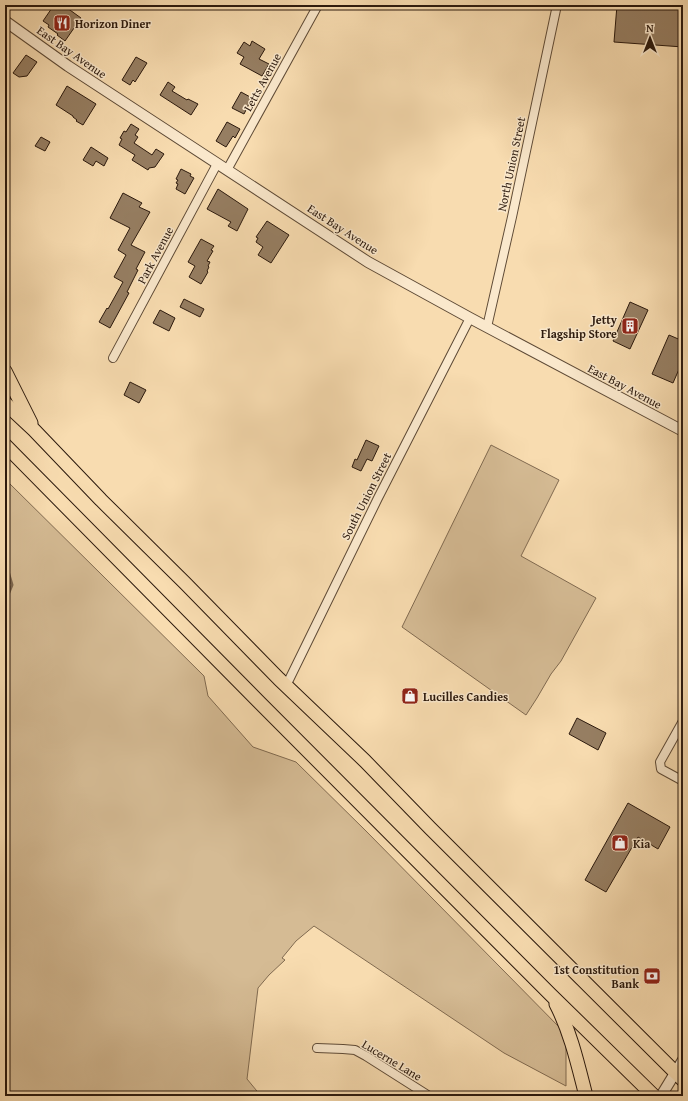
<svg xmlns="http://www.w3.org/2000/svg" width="688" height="1101" font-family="'Gentium Book Plus',serif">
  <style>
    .green { fill: #d5bb94; stroke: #806a50 }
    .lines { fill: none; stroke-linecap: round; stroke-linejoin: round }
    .stream { stroke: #7c664e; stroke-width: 3 }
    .building { fill: #967e62; stroke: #2b190d }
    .minor-casing { stroke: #5e4a36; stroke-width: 10 }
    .tertiary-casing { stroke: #5e4a36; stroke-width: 12 }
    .trunk-casing { stroke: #2b190d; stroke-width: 15 }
    .minor { stroke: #fae8cc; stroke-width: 8 }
    .tertiary { stroke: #fae8cc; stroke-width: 10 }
    .trunk { stroke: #f8dcb0; stroke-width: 13 }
    .labels { text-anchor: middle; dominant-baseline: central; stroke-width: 3; stroke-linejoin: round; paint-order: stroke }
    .poi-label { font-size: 12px; font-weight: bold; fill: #2b190d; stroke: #fae8cc; text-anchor: start }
    .street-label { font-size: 12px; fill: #2b190d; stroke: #fae8cc }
  </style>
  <rect width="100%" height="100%" fill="#f8dcb0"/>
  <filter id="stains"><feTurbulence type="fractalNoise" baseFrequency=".005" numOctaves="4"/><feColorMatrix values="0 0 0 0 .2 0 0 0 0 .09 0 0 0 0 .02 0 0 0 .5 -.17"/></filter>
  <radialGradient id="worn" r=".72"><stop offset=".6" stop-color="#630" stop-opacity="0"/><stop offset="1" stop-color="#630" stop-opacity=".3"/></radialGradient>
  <g class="green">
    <path d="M491,445L559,480L521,556L596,598L561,661L551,674L537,698L526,715L402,627Z"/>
    <path d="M5,479L204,676L208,696L253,747L296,762L366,831L566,1034V1086L504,1053L314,926L296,941L282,958L285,960L269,975L258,988L247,1079L261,1096H5Z"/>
  </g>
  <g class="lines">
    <g class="stream">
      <path d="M5,565L7,568L12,585L5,602"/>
      <path d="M5,720C9,727 9,739 5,746"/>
    </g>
  </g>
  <g class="building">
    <path d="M54,5H63L81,18L65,41L57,35L58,34L48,27L49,25L43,21Z"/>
    <path d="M617,5H635L683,9V47L614,42Z"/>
    <path d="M252,41L265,49L259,59L269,64L262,76L240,64L244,57L237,53L244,42L250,46Z"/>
    <path d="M26,55L37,62L27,76L19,77L13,73Z"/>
    <path d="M136,57L147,63L135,82L133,80L130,85L122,80Z"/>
    <path d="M168,82L175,87L172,91L187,100L188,99L198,104L191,115L160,95Z"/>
    <path d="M67,86L96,104L83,125L76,121L77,120L73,117V116L56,105Z"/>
    <path d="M241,92L252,98L244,114L232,108Z"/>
    <path d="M227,122L240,129L235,138L233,136L226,147L216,141Z"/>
    <path d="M131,124L139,129L135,135L138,137L134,143L152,155L156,149L164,154L155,167L149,168L148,170L132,160L135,155L119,145L122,139L120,138L124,131L126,132Z"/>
    <path d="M41,137L50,142L45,151L35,146Z"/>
    <path d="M91,147L108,158L104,166L96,161L93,166L83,160Z"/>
    <path d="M181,169L191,174L190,176L194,178L185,194L176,189L178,184L176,183L178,180L176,179Z"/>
    <path d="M218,189L248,209L237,231L228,226L231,222L207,209Z"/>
    <path d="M123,193L142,203L139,207L150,212L131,245L145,252L136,269L138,270L127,292L129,293L110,328L99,322L107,308L108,309L123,282L114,277L126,255L118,250L130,228L110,218Z"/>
    <path d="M267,221L289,235L271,263L258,255L263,247L256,242L258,238L256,237Z"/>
    <path d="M201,239L214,246L211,250L213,251L207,261L210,262L208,266L209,267L207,271L208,272L201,284L189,277L195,266L188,262Z"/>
    <path d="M184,299L204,309L200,317L180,307Z"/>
    <path d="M630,302L648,310L630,349L613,341Z"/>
    <path d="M160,310L175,318L169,331L153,323Z"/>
    <path d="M669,335L683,341V360L673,383L652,374Z"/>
    <path d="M130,382L146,390L139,403L124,395Z"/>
    <path d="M366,440L379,446L372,461L367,459L361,471L352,467L355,459L357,460Z"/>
    <path d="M577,718L606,733L598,750L569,734Z"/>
    <path d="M628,803L670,827L658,849L638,837L606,892L585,880Z"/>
  </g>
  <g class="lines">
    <g class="minor-casing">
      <g id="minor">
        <path d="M227,170L318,5"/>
        <path d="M487,327L512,217L557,5"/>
        <path d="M113,358L217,164"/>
        <path d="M286,686L378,498L470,318"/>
        <path d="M683,721L660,762L661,769L683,781"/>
        <path d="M317,1048L343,1049L355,1050L366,1056L429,1096"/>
      </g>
    </g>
    <g class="tertiary-casing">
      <g id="tertiary">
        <path d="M5,21L68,66L368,262L470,318L683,431"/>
        <path d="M661,1096L683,1060"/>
      </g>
    </g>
    <g class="trunk-casing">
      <g id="trunk">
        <path d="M5,371L31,423"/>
        <path d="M5,403L34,430L101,500L185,583L279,679L365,761L430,828L683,1080"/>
        <path d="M5,445L260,703L550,994L654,1096"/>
        <path d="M556,1004C571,1033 578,1065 586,1096"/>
      </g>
    </g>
    <use href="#minor" class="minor"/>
    <use href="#tertiary" class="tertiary"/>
    <use href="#trunk" class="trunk"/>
  </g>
  <defs>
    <g id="restaurant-square" transform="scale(0.9)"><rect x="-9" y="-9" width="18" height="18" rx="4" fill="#8f2418" stroke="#fae8cc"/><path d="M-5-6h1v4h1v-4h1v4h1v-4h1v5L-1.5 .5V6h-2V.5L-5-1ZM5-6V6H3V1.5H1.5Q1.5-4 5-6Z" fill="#fff"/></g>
    <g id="building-square" transform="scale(0.9)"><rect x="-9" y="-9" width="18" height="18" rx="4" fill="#8f2418" stroke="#fae8cc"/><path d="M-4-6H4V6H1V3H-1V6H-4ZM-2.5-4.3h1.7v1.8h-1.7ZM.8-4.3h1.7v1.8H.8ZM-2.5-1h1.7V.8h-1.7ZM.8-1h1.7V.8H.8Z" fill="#fff"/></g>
    <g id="shop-square" transform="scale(0.9)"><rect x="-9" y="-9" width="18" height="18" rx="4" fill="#8f2418" stroke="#fae8cc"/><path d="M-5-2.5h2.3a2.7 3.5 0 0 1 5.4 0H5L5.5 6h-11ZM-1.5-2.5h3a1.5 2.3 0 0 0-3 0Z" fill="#fff"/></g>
    <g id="bank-square" transform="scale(0.9)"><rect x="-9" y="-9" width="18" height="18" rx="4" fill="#8f2418" stroke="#fae8cc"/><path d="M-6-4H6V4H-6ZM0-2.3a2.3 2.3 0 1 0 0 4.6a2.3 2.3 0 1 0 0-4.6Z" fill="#fff"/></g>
  </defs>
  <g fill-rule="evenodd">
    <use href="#restaurant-square" x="62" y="23"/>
    <use href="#building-square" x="630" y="326"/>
    <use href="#shop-square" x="410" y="696"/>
    <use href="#shop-square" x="620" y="843"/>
    <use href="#bank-square" x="652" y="976"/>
  </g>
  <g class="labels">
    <g class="poi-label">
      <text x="75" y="23">Horizon Diner</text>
      <text x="617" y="319" text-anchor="end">Jetty<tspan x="617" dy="14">Flagship Store</tspan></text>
      <text x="423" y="696">Lucilles Candies</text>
      <text x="633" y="843">Kia</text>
      <text x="639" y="969" text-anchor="end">1st Constitution<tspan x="639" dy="14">Bank</tspan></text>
    </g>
    <g class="street-label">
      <text transform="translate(72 52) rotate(35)">East Bay Avenue</text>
      <text transform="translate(262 82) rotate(-61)">Letts Avenue</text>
      <text transform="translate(511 164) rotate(-78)">North Union Street</text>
      <text transform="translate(343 229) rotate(33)">East Bay Avenue</text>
      <text transform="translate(155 255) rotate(-62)">Park Avenue</text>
      <text transform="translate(625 386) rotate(28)">East Bay Avenue</text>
      <text transform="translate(366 496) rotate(-63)">South Union Street</text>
      <text transform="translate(392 1060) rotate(31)">Lucerne Lane</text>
    </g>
  </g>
  <rect width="688" height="1101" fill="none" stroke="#f8dcb0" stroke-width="20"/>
  <rect x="6" y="6" width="676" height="1089" fill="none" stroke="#2b190d" stroke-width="2"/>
  <rect x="10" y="10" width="668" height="1081" fill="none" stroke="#2b190d"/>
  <g transform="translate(650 38)" stroke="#fae8cc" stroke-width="3" paint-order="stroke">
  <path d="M0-3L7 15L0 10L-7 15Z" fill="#2b190d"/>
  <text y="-6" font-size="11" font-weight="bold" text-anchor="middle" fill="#2b190d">N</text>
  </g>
  <rect width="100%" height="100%" filter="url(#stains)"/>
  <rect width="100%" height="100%" fill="url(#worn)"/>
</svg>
